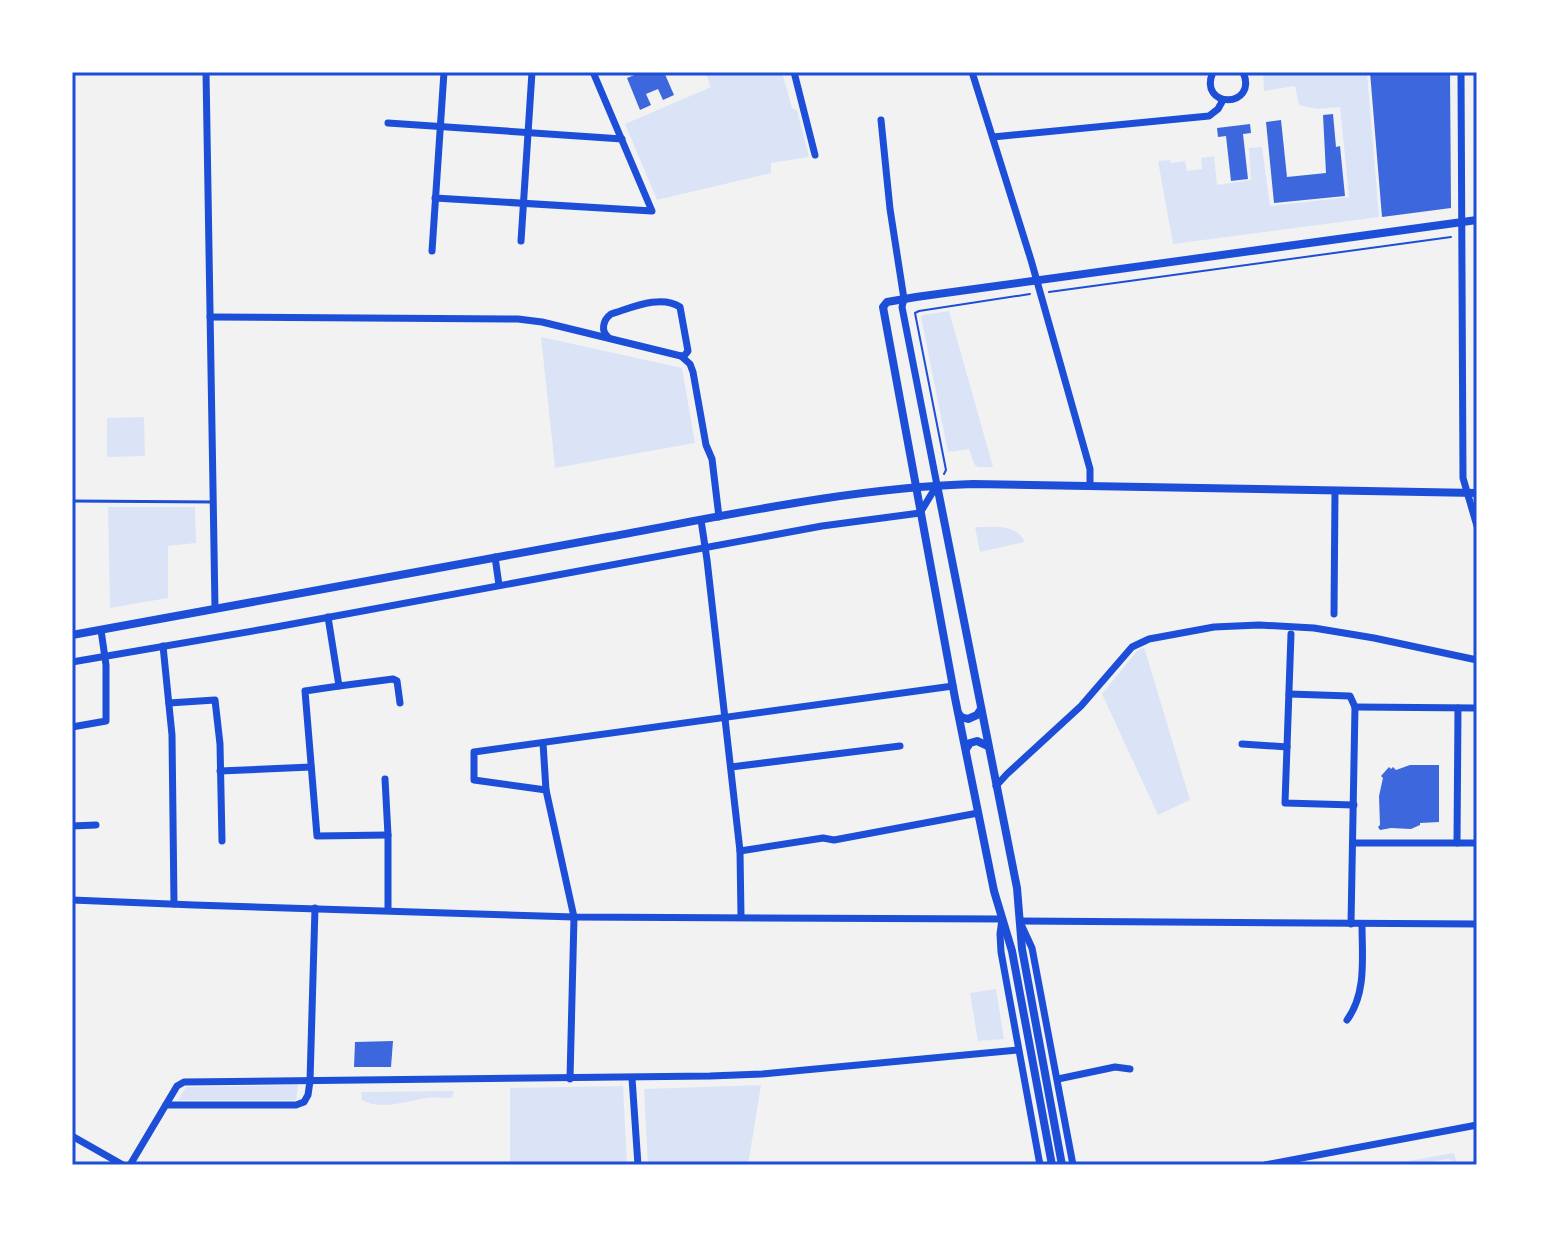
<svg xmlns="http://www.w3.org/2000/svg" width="1549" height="1237" font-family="'Libre Baskerville',serif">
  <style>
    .green { fill: #dbe4f7 }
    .building { fill: #3d67dc }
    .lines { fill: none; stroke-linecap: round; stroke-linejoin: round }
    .path { stroke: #1d4ed8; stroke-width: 2 }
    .service { stroke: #1d4ed8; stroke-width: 3 }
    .minor { stroke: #1d4ed8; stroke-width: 7 }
    .tertiary { stroke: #1d4ed8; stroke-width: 8 }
    .neatline { fill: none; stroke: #1d4ed8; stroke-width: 3 }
  </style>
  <rect width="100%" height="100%" fill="#f2f2f2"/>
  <g class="green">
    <path d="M705,72H782L792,108L797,110L809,157L771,163V173L657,200L625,124L711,87Z"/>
    <path d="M1263,72H1367L1379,217L1173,244L1158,161L1170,160L1171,163L1185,161L1187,171L1202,169L1201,158L1214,156L1217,185L1251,180L1249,148L1262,147L1270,206L1349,197L1340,107L1317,109L1299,105L1295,86L1264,91Z"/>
    <path d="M949,311L993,467H978L974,464L969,449L948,452L921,317L923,315Z"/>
    <path d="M541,337L682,368L695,443L555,468Z"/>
    <path d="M144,417L145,456L107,457V418Z"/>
    <path d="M108,507H195L196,543L168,546V598L110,608Z"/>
    <path d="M975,527C993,527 1016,523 1025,542L980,552Z"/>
    <path d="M1144,647L1190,800L1158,815L1102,694L1137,651Z"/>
    <path d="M996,989L1004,1039L978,1041L970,993Z"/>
    <path d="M298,1085L296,1100H178L186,1087Z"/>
    <path d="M761,1085L748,1165H648L644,1089Z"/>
    <path d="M623,1086L627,1165H510V1088Z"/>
    <path d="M454,1091L452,1098C443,1098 434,1097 426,1098C407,1101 380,1111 362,1100L361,1092Z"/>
    <path d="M1454,1153L1457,1163L1448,1159L1412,1165H1385Z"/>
  </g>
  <g class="building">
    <path d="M642,72H664L674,95L663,100L658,89L646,94L651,105L640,110L627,78Z"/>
    <path d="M1370,72H1450L1451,208L1382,217Z"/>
    <path d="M1333,114L1336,147L1340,146L1345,196L1274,203L1266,122L1281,120L1287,177L1326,173L1323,115Z"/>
    <path d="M1250,124L1251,133L1243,134L1248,179L1231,181L1226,136L1218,137L1217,128Z"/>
    <path d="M1410,765H1439V822L1420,823V825L1411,829L1391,828L1380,830L1378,827L1380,825L1379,796L1383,778L1381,776L1389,767L1391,769L1393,767L1396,770Z"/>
    <path d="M393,1041L391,1067H354L355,1042Z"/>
  </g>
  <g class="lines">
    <g class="path">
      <path d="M1049,292L1451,237"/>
      <path d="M944,474L946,470L915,313L919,311L1030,294"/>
    </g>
    <path class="service" d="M72,501L214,502"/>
    <g class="minor">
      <path d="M206,72L215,608"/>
      <path d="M794,72L815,155"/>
      <path d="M972,72L1031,260L1090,469V486"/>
      <path d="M1213,72C1197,109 1259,109 1243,72"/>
      <path d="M1461,72L1463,478L1477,526"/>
      <path d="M388,123L622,139"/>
      <path d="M993,137L1209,116L1218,109L1223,100"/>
      <path d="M435,198L652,211L593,72"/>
      <path d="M521,241L532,72"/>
      <path d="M432,251L444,72"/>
      <path d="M210,317L518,319L542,322L681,356L690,364L693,372L706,445L712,459L719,517"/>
      <path d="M609,338C600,331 603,320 611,314C631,308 661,294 680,307L688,351L684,356H681"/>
      <path d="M701,520L707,560L740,851L741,917"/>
      <path d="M495,557L499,585"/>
      <path d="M1334,614L1335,491"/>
      <path d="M328,617L339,686L305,691L317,836L388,835"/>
      <path d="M1291,634L1285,803L1354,805"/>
      <path d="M163,646L172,735L174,904"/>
      <path d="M72,662L276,627L822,526L920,513L937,485L902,307L904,299L890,209L881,120"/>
      <path d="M339,686L393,679L397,681L400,703"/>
      <path d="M1289,694L1350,696L1355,707L1351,924"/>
      <path d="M169,703L215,700L220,744L222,841"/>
      <path d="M1355,707L1477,708"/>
      <path d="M72,727L106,721V665L101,630"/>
      <path d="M543,743L546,790"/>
      <path d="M1242,744L1287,747"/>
      <path d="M731,767L900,746"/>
      <path d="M220,771L311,767"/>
      <path d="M385,779L388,835V910"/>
      <path d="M996,786L1007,774L1081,706L1132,647L1149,639L1214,627L1259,625L1314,628L1374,638L1477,660"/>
      <path d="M72,826L96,825"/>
      <path d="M1353,843H1477"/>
      <path d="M1457,843L1458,708"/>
      <path d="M740,851L823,838L834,840L978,813"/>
      <path d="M72,900L194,905L574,917L1002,919L1000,934L1001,952L1040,1165"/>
      <path d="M1020,921L1477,924"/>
      <path d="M1020,922L1032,948L1073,1165"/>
      <path d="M1347,1020C1367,993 1362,956 1362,924"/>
      <path d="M632,1078L638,1165"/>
      <path d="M570,1079L574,917L546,790L474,780V752L953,686"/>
      <path d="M1058,1079L1115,1067L1130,1069"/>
      <path d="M166,1105H296L304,1102L308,1095L310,1081L315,908"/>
      <path d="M72,1136L123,1165"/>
      <path d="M130,1165L177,1086L184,1082L710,1076L762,1074L1018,1050"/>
      <path d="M1265,1165L1477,1125"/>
    </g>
    <g class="tertiary">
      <path d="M937,485L1017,888L1022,949L1062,1165"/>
      <path d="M72,635C251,603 429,569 608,537C729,515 850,488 973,484L1477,493"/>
      <path d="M959,714L961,717L968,719L977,715L981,709"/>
      <path d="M966,749L970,743L977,741L988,746"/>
      <path d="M1052,1165L1012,951L994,891L955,698L883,307L887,302L916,297L1477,220"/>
    </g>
  </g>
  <rect width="1549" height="1237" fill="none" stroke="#ffffff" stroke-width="148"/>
  <rect x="74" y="74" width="1401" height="1089" class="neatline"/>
</svg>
